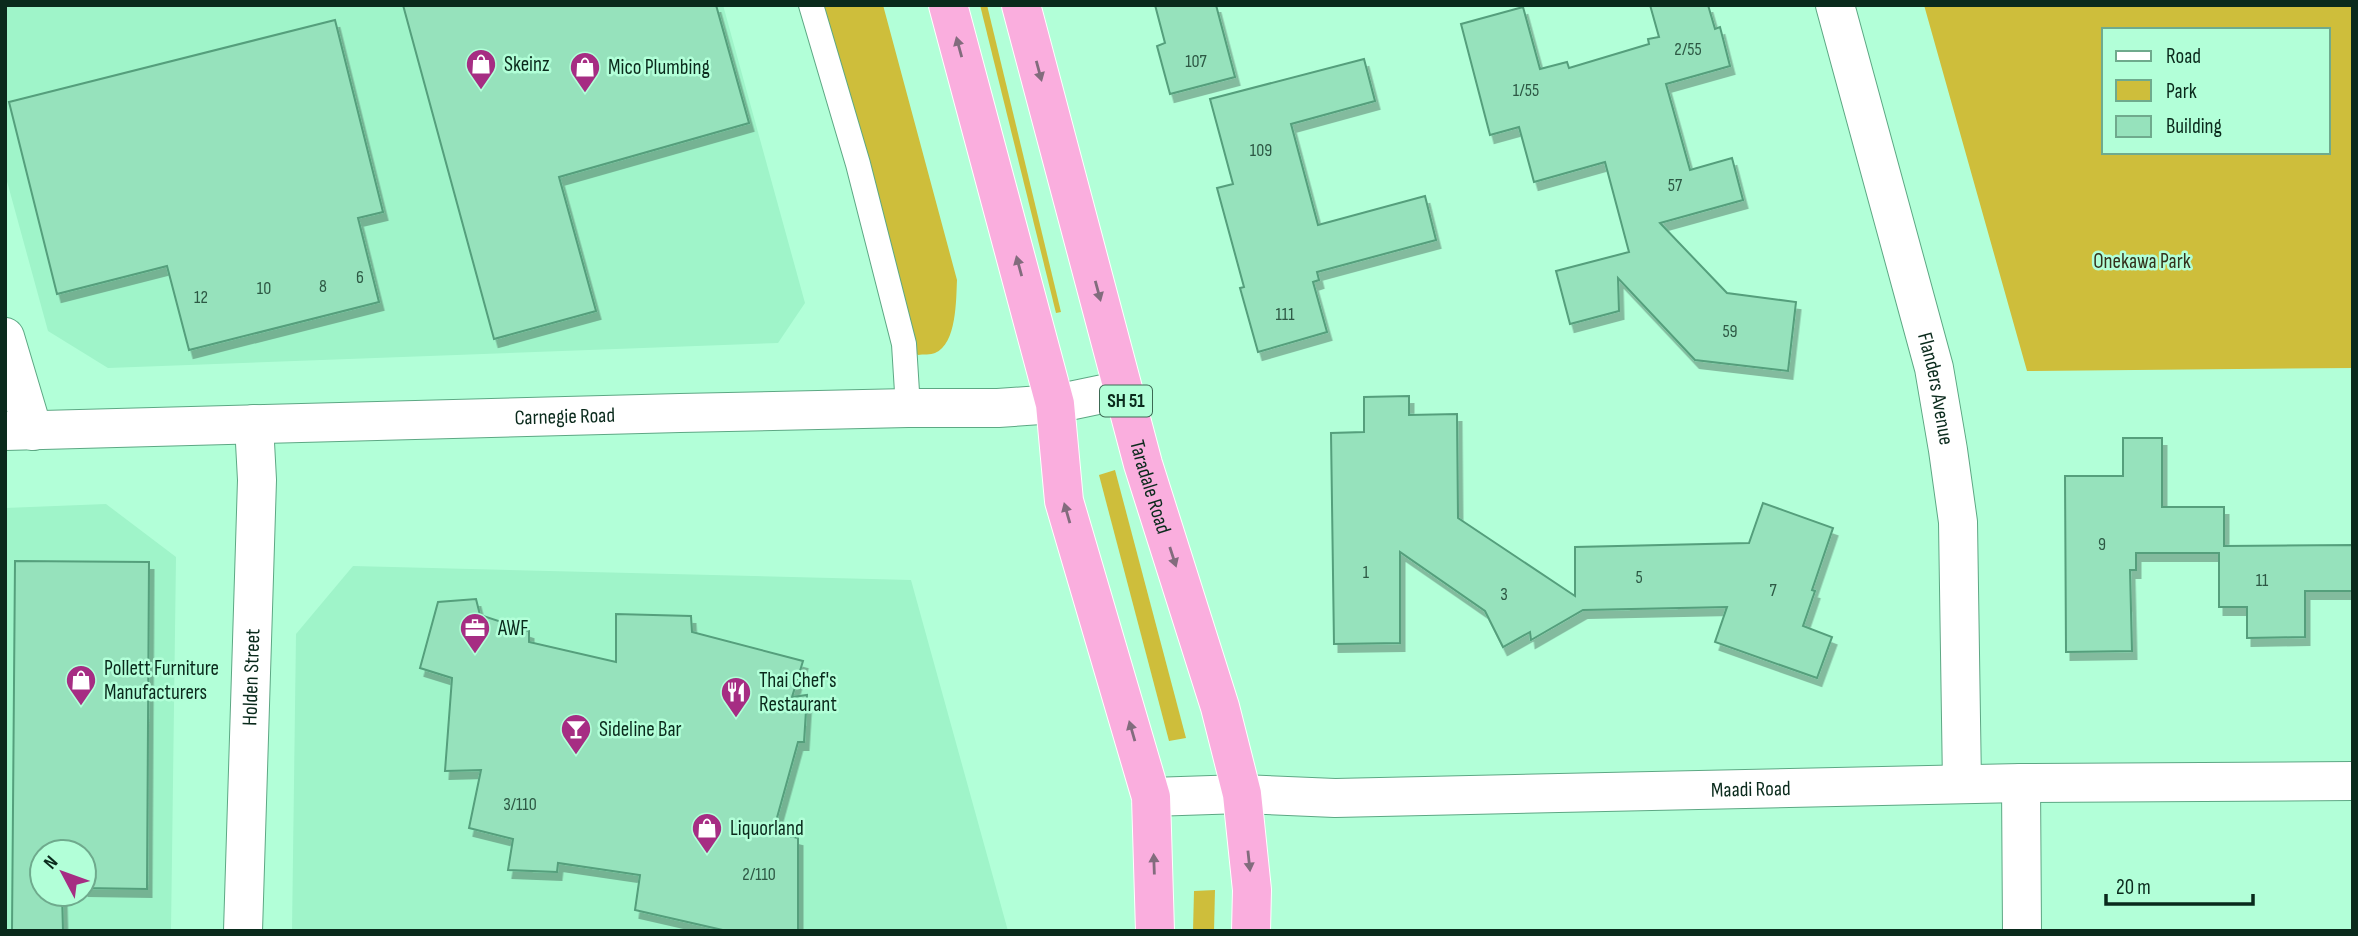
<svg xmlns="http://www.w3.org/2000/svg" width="2358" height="936" font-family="'Sofia Sans Condensed',sans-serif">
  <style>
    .built { fill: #9ff4c9; fill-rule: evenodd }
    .green { fill: #cebe3b; fill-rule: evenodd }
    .building { fill: #96e2bc; stroke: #549f7c; stroke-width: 2; filter: url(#shadow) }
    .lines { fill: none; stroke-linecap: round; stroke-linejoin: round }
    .service-casing { stroke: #5da884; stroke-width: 26 }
    .minor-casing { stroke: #5da884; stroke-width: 40 }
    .tertiary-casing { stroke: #5da884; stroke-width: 40 }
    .secondary-casing { stroke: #5da884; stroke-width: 40 }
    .trunk-casing { stroke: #fff; stroke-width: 40 }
    .service { stroke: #fff; stroke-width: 24 }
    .minor { stroke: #fff; stroke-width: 38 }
    .tertiary { stroke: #fff; stroke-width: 38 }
    .secondary { stroke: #fff; stroke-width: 38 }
    .trunk { stroke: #faaede; stroke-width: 38 }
    .oneway { fill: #826c7d }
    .labels { text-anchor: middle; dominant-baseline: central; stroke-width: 5; stroke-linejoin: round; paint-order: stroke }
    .number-label { font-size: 18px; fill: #2d5844 }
    .shield { fill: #b2ffd8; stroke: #3c6a54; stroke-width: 2 }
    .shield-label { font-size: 19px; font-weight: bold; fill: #0a2a1c }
    .poi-label { font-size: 21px; fill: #0a2a1c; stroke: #b2ffd8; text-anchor: start }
    .park-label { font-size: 21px; fill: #34311c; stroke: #b2ffd8 }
    .street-label { font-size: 21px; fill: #0a2a1c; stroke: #b2ffd8 }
  </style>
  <defs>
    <filter id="shadow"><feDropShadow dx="4.5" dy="8" stdDeviation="0" flood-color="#0004"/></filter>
  </defs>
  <rect width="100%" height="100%" fill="#b2ffd8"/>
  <g class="built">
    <path d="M5,5H723L805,303L778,343L108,368L48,331L5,174Z"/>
    <path d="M106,504L176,557L171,931H5V508ZM42,852H84V894H42Z"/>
    <path d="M353,566L911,580L1008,931H292L296,634Z"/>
  </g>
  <g class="green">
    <path d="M811,5H883L957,280C956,299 957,344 935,353C931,355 923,354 918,355L903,338Z"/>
    <path d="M980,5H987L1061,312L1056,313Z"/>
    <path d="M1924,5H2353V368L2027,371ZM2104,30H2328V152H2104Z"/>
    <path d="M1115,470L1186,738L1169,741L1099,475Z"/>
    <path d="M1215,890L1214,931H1193L1194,891Z"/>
  </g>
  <g class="building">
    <path d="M403,5H716L749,123L559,177L596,311L494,339Z"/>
    <path d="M1155,5H1216L1235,77L1170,94L1157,46L1165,43Z"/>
    <path d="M1650,5H1708L1715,29L1720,27L1730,66L1666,84L1690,170L1732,158L1743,200L1660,223L1727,293L1796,302L1788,371L1695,360L1618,278L1619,311L1570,324L1556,271L1629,252L1605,162L1534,182L1519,127L1490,135L1461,24L1523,7L1540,69L1567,62L1569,68L1649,44L1648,39L1659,37Z"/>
    <path d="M335,20L383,212L358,218L379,302L189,350L167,266L57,294L9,102Z"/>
    <path d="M1364,59L1375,101L1291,124L1318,225L1425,196L1436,240L1317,272L1319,280L1313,282L1327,332L1258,352L1240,288L1244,287L1217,188L1233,184L1210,99Z"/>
    <path d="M1409,396V415L1457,414L1458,518L1575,596V547L1749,543L1763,503L1833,528L1812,590L1815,591L1803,626L1832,637L1817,678L1715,642L1727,607L1583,610L1531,640L1530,632L1503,647L1485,611L1400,552V643L1334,644L1331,433L1364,432V397Z"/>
    <path d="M2123,438H2162V507H2224V546L2353,545V591H2305V637L2247,638V607H2219V553H2136V570H2130L2132,651L2066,652L2065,476H2123Z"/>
    <path d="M15,561L149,562L147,889L84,888V852H42V894H62L63,931H12Z"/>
    <path d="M476,599L480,615L529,631V642L616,662V614L691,616L692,632L803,661L792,697L807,695L804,742H798L773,832L798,838V931H727L635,910L640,875L558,863L557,872L508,870L513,839L469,828L481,770L445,771L452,678L420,668L438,602Z"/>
  </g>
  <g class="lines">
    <g class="service-casing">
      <path id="service" d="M811,5L858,164L904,344L908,408"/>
    </g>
    <g class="minor-casing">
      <g id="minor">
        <path id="s1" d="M1835,5L1934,368L1948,450L1958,522L1962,784"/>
        <path d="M5,337L33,431"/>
        <path d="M2021,783L2022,931"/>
        <path id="s2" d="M243,931L257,480L254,424"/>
      </g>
    </g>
    <g class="tertiary-casing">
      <g id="tertiary">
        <path id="s3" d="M5,431L680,413L908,408H998L1055,404L1122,390"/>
      </g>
    </g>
    <g class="secondary-casing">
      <g id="secondary">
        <path id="s4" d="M1151,797L1242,794L1335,798L2021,783L2353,781"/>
      </g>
    </g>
    <g class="trunk-casing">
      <g id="trunk">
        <path d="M948,5L1055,404L1064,501L1151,797L1155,931"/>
        <path id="s5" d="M1021,5L1143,464L1220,707L1242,794L1252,890L1251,931"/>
      </g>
    </g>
    <use href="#service" class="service"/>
    <use href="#minor" class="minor"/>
    <use href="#tertiary" class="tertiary"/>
    <use href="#secondary" class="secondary"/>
    <use href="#trunk" class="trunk"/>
  </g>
  <defs><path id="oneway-solid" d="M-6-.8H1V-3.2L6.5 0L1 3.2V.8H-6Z" transform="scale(1.75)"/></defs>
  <g class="oneway">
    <use href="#oneway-solid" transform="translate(959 47) rotate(-105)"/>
    <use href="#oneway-solid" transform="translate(1039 71) rotate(75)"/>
    <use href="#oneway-solid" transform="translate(1019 266) rotate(-105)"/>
    <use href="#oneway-solid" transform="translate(1098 291) rotate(75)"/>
    <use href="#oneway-solid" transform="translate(1067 513) rotate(-106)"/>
    <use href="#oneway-solid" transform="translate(1173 557) rotate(72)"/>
    <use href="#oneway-solid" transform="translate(1132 731) rotate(-106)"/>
    <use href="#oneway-solid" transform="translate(1249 861) rotate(84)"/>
    <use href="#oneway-solid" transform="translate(1154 864) rotate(-92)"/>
  </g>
  <defs>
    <g id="shop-pin" transform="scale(1.575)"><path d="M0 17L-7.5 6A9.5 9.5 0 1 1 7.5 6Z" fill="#a62d83" stroke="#b2ffd8"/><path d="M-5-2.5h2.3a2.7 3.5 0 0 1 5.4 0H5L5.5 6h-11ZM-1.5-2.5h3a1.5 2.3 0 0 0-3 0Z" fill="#fff"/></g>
    <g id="office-pin" transform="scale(1.575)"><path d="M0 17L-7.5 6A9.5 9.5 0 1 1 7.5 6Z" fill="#a62d83" stroke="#b2ffd8"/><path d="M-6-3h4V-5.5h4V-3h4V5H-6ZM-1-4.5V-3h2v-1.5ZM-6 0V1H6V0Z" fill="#fff"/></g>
    <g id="restaurant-pin" transform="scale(1.575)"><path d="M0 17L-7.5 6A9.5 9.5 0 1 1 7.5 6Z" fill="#a62d83" stroke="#b2ffd8"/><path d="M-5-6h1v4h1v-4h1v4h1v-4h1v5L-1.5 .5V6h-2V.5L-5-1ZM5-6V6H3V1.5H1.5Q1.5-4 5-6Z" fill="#fff"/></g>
    <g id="bar-pin" transform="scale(1.575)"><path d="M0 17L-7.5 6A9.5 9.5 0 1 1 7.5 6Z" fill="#a62d83" stroke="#b2ffd8"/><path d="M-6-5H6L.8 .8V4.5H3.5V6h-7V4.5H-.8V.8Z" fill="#fff"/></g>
  </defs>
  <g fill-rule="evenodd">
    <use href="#shop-pin" x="481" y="64"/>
    <use href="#shop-pin" x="585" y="67"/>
    <use href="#office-pin" x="475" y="628"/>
    <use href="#shop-pin" x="81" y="680"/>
    <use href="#restaurant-pin" x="736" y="692"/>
    <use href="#bar-pin" x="576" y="729"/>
    <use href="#shop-pin" x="707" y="828"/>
  </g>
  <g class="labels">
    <g class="number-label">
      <text x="1688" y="49">2/55</text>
      <text x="1196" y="61">107</text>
      <text x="1526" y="90">1/55</text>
      <text x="1261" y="150">109</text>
      <text x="1675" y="185">57</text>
      <text x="360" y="277">6</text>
      <text x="323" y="286">8</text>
      <text x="264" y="288">10</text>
      <text x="201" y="297">12</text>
      <text x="1285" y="314">111</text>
      <text x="1730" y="331">59</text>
      <text x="2102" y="544">9</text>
      <text x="1366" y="572">1</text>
      <text x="1639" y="577">5</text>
      <text x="2262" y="580">11</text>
      <text x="1773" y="590">7</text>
      <text x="1504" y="594">3</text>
      <text x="520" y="804">3/110</text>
      <text x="759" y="874">2/110</text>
    </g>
    <rect class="shield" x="1100" y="385.5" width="52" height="31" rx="5"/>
    <g class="shield-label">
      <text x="1126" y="401">SH 51</text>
    </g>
    <g class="poi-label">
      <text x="504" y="64">Skeinz</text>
      <text x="608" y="67">Mico Plumbing</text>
      <text x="498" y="628">AWF</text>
      <text x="104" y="668">Pollett Furniture<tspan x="104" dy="24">Manufacturers</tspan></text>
      <text x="759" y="680">Thai Chef's<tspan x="759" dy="24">Restaurant</tspan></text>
      <text x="599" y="729">Sideline Bar</text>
      <text x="730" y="828">Liquorland</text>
    </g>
    <g class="park-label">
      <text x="2142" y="261">Onekawa Park</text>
    </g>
    <g class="street-label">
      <text stroke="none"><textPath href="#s1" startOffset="397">Flanders Avenue</textPath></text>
      <text stroke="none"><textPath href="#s3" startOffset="560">Carnegie Road</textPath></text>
      <text stroke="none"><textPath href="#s5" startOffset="499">Taradale Road</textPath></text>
      <text stroke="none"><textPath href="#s2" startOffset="254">Holden Street</textPath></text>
      <text stroke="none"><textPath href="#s4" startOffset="600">Maadi Road</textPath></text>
    </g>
  </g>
  <rect width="2358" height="936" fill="none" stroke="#0a2a1c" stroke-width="14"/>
  <rect x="2102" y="28" width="228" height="126" fill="#b2ffd8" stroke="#6faa8d" stroke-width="2"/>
  <rect x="2116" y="51" width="35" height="10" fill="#ffffff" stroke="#6faa8d" stroke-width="2"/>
  <text x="2166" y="63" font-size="21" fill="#0a2a1c">Road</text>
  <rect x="2116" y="80" width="35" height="21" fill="#cebe3b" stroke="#6faa8d" stroke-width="2"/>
  <text x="2166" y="98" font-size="21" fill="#0a2a1c">Park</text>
  <rect x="2116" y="116" width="35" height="21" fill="#96e2bc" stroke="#6faa8d" stroke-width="2"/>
  <text x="2166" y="133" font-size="21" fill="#0a2a1c">Building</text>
  <g transform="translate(63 873) rotate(311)"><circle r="33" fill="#b2ffd8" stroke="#6faa8d" stroke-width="2"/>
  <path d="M0-5L12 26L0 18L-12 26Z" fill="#a62d83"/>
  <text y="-10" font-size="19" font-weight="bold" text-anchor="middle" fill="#0a2a1c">N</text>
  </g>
  <path d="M2106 894v10h147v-10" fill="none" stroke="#0a2a1c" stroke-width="3.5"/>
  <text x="2116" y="894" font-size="21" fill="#0a2a1c" stroke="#b2ffd8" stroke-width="5" paint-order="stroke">20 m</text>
</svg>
